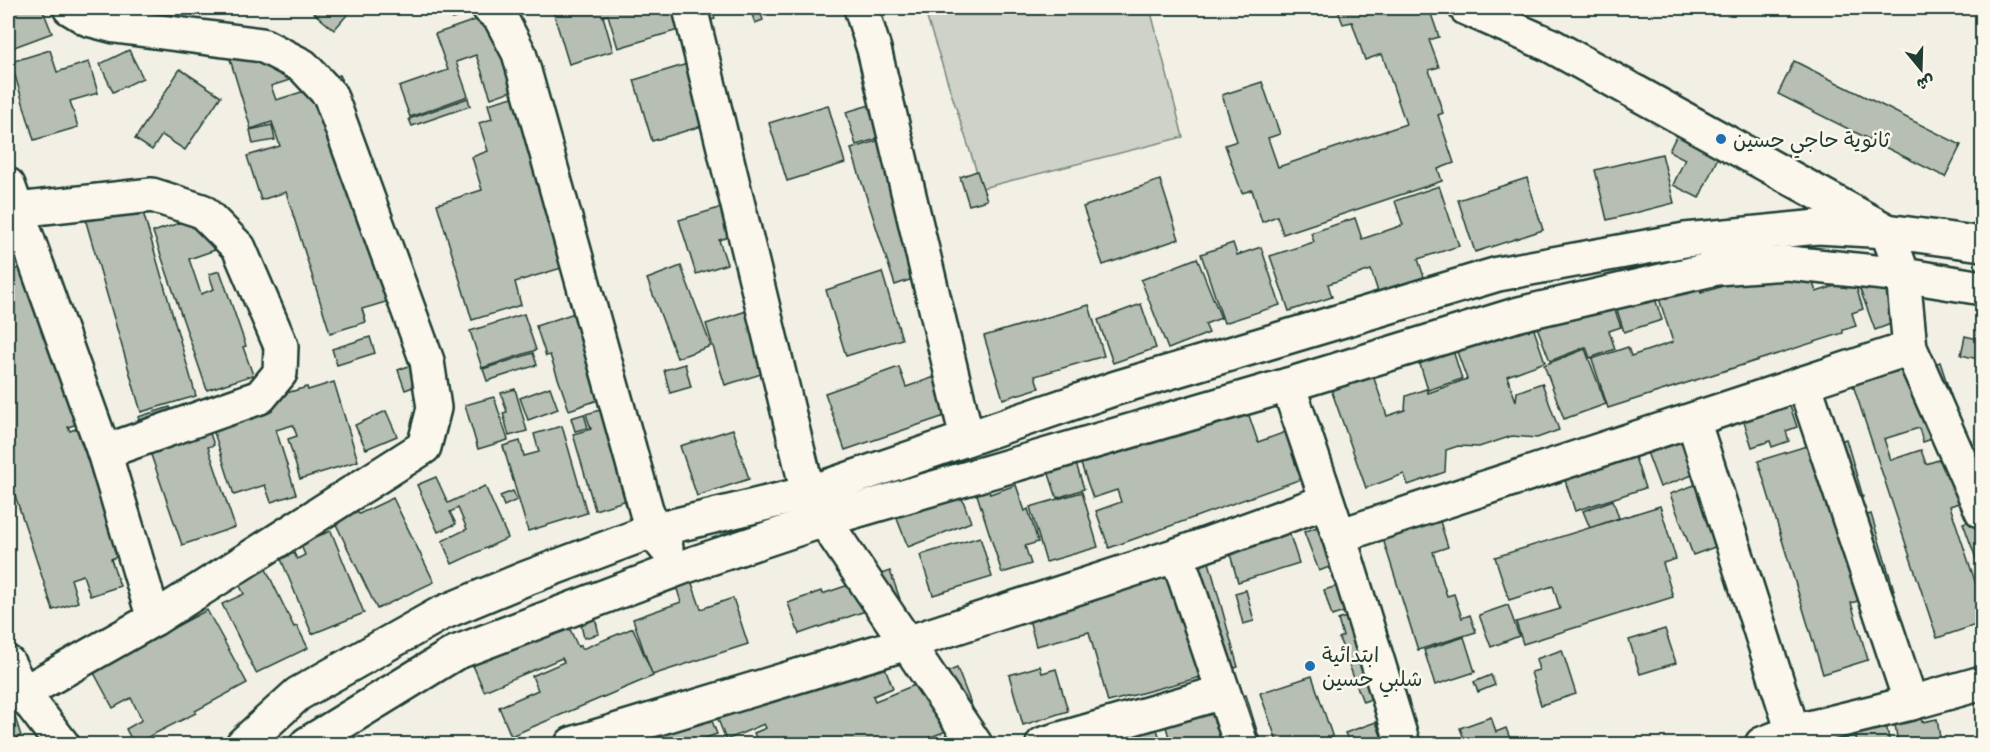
<svg xmlns="http://www.w3.org/2000/svg" width="1990" height="752" font-family="'Patrick Hand','Playpen Sans Arabic',sans-serif">
  <style>
    .green { fill: #cfd2c8; stroke: #77887e; stroke-width: 1.5 }
    .building { fill: #b7beb3; stroke: #1f3d34; stroke-width: 1.5 }
    .lines { fill: none; stroke-linecap: round; stroke-linejoin: round }
    .minor-casing { stroke: #1f3d34; stroke-width: 38 }
    .minor { stroke: #fbf7ec; stroke-width: 33 }
    .poi-dot { fill: #1f6fb2; stroke: #fbf7ec; stroke-width: 2 }
    .labels { text-anchor: middle; dominant-baseline: central; stroke-width: 5; stroke-linejoin: round; paint-order: stroke }
    .poi-label { font-size: 21px; fill: #1f3d34; stroke: #fbf7ec; text-anchor: start }
  </style>
  <rect width="100%" height="100%" fill="#f2f0e5"/>
  <filter id="ink" filterUnits="userSpaceOnUse"><feTurbulence type="fractalNoise" baseFrequency=".0167" numOctaves="2"/><feDisplacementMap in="SourceGraphic" scale="12" xChannelSelector="R" yChannelSelector="G"/><feConvolveMatrix kernelMatrix="1 2 1 2 8 2 1 2 1" color-interpolation-filters="sRGB"/></filter>
  <g filter="url(#ink)">
    <path class="green" d="M938,8H1150L1183,137L982,188L925,12Z"/>
    <g class="building">
      <path d="M21,8H42L52,33L9,49L8,13Z"/>
      <path d="M308,8H353L334,30Z"/>
      <path d="M449,8H490L452,19Z"/>
      <path d="M510,8H513L539,81L491,98L476,55L456,62L468,96L410,117L399,87L448,70L435,34Z"/>
      <path d="M552,8H712L715,19L618,48L608,15L603,16L613,51L569,64Z"/>
      <path d="M759,8L763,20L755,23L750,9Z"/>
      <path d="M1337,8H1404L1405,11L1415,8H1429L1439,37L1429,40L1439,67L1429,70L1443,113L1438,115L1454,163L1438,169L1442,181L1283,234L1277,216L1262,222L1252,190L1242,193L1225,145L1237,141L1222,95L1262,82L1280,134L1268,138L1278,167L1406,124L1382,54L1365,60L1352,22L1343,24Z"/>
      <path d="M288,41L299,77L271,86L276,100L308,90L307,85L340,75L388,230L406,296L362,309L366,322L330,333L286,192L261,200L247,156L280,146L272,122L251,129L230,59Z"/>
      <path d="M50,50L57,72L89,62L98,93L70,101L78,127L34,140L11,62Z"/>
      <path d="M129,50L143,78L113,92L100,64Z"/>
      <path d="M1794,61L1961,145L1945,177L1778,94Z"/>
      <path d="M694,62L712,123L652,141L634,80Z"/>
      <path d="M180,69L221,96L185,150L162,135L152,150L135,139Z"/>
      <path d="M537,90L588,260L515,282L521,305L472,320L437,204L482,190L472,157L488,151L479,123L492,119L488,104Z"/>
      <path d="M468,98L470,106L412,126L409,119Z"/>
      <path d="M828,105L845,163L787,181L769,123Z"/>
      <path d="M870,105L880,138L856,145L846,112Z"/>
      <path d="M1685,118L1727,138L1699,198L1673,185L1685,159L1669,151Z"/>
      <path d="M272,125L275,140L253,144L250,130Z"/>
      <path d="M886,138L930,273L895,285L851,149Z"/>
      <path d="M8,143L14,167L8,169Z"/>
      <path d="M1662,154L1674,203L1607,220L1595,170Z"/>
      <path d="M977,171L987,200L969,205L960,177Z"/>
      <path d="M1527,178L1543,230L1475,252L1458,200Z"/>
      <path d="M1160,180L1179,239L1103,265L1083,207Z"/>
      <path d="M1439,186L1459,246L1418,259L1424,277L1378,292L1371,270L1328,284L1332,297L1289,311L1270,256L1314,242L1311,233L1355,218L1362,239L1403,225L1395,201Z"/>
      <path d="M137,191L196,396L141,412L80,201Z"/>
      <path d="M736,203L745,232L719,240L727,264L696,274L679,220Z"/>
      <path d="M206,214L218,249L189,259L201,294L214,289L209,274L220,271L246,346L243,347L253,375L207,390L153,232Z"/>
      <path d="M1233,243L1237,255L1261,247L1280,305L1224,323L1201,254Z"/>
      <path d="M1805,257L1816,292L1854,280L1863,309L1852,313L1856,326L1843,330V333L1608,408L1592,359L1628,347L1631,356L1673,342L1656,289L1696,277L1701,293L1723,286L1720,275Z"/>
      <path d="M1197,258L1221,318L1205,324L1209,333L1168,349L1141,280Z"/>
      <path d="M34,263L86,421L68,427L70,431L81,427L91,459H88L118,556L111,559L120,586L90,596L83,575L71,579L78,602L53,610L8,474V272Z"/>
      <path d="M681,266L711,346L677,358L647,279Z"/>
      <path d="M1894,270L1912,316L1875,330L1858,284Z"/>
      <path d="M882,272L902,339L846,356L826,290Z"/>
      <path d="M1651,286L1662,320L1624,332L1613,297Z"/>
      <path d="M1608,291L1621,327L1609,331L1615,349L1590,358L1586,347L1550,361L1537,327L1567,316Z"/>
      <path d="M1141,304L1156,348L1113,363L1098,320Z"/>
      <path d="M598,305L627,390L569,410L550,355L546,356L536,326Z"/>
      <path d="M1089,305L1104,356L1035,376L1039,388L1003,399L984,336Z"/>
      <path d="M762,306L781,368L725,385L706,324Z"/>
      <path d="M1527,309L1545,362L1507,376L1516,401L1517,392L1542,383L1559,430L1537,438L1512,436L1479,447L1458,446L1446,450L1445,472L1408,485L1404,474L1366,488L1327,378L1369,364L1387,416L1405,410L1406,396L1426,389L1428,393L1467,379L1453,341Z"/>
      <path d="M524,314L536,350L482,368L470,331Z"/>
      <path d="M1445,325L1462,379L1428,390L1411,335Z"/>
      <path d="M1965,336L1982,340V372L1980,371L1982,360L1961,355Z"/>
      <path d="M370,337L375,353L337,365L332,349Z"/>
      <path d="M1886,347L1895,372L1908,368L1920,369L1940,362L1962,429L1923,442L1919,428L1884,439L1891,460L1921,450L1926,464L1978,447L1982,460V575L1963,523L1980,518L1973,498L1950,506L1982,602V623L1937,638L1845,361Z"/>
      <path d="M1585,349L1606,404L1564,419L1544,365Z"/>
      <path d="M533,353L537,365L487,381L483,369Z"/>
      <path d="M419,362L427,382L405,390L398,370Z"/>
      <path d="M685,364L691,387L670,393L664,370Z"/>
      <path d="M899,367L906,387L958,369L971,407L845,450L825,393Z"/>
      <path d="M334,382L358,461L300,479L288,439L297,436L293,425L276,430L296,494L271,502L265,485L234,495L205,404L280,395L307,387L308,390Z"/>
      <path d="M1782,382L1797,427L1786,431L1789,441L1772,447L1770,441L1752,447L1736,397Z"/>
      <path d="M550,387L558,409L528,420L520,398Z"/>
      <path d="M515,389L527,431L509,436L503,413L507,412L501,393Z"/>
      <path d="M1241,392L1258,442L1313,422L1329,469L1109,548L1096,511L1121,502L1117,490L1093,498L1076,450Z"/>
      <path d="M494,397L508,440L478,449L465,405Z"/>
      <path d="M629,402L656,491L595,510L573,434L591,429L586,414Z"/>
      <path d="M170,407L175,420L202,410L214,445L208,447L235,527L182,545L138,417Z"/>
      <path d="M386,411L397,436L366,449L355,425Z"/>
      <path d="M1697,413L1717,466L1660,487L1644,444Z"/>
      <path d="M584,414L588,428L575,431L571,418Z"/>
      <path d="M562,426L587,513L528,531L503,446L520,441L524,456L539,452L534,434Z"/>
      <path d="M733,429L749,479L697,496L680,446Z"/>
      <path d="M1846,439L1863,497L1835,506L1841,523L1871,514L1894,590L1851,603L1868,660L1823,674L1758,461L1826,440L1828,445Z"/>
      <path d="M1070,444L1084,489L1057,498L1042,453Z"/>
      <path d="M1631,445L1645,488L1575,511L1561,468Z"/>
      <path d="M436,477L448,503L485,486L508,538L452,564L442,541L467,529L458,508L450,512L456,524L438,532L417,485Z"/>
      <path d="M985,478L990,494L1016,485L1025,511L1028,509L1038,542L1025,546L1031,564L1002,573L973,482Z"/>
      <path d="M956,482L971,522L908,547L892,506Z"/>
      <path d="M1700,483L1723,544L1693,555L1670,494Z"/>
      <path d="M513,491L517,500L504,506L500,496Z"/>
      <path d="M1082,492L1098,547L1046,562L1030,507Z"/>
      <path d="M393,498L434,582L377,609L333,518L355,507L359,514Z"/>
      <path d="M1613,500L1619,518L1590,528L1583,511Z"/>
      <path d="M1434,502L1448,547L1433,552L1447,596L1454,594L1462,618L1470,615L1476,632L1418,650L1377,520Z"/>
      <path d="M1660,506L1676,559L1663,563L1673,597L1523,644L1516,622L1560,609L1553,586L1509,600L1495,557Z"/>
      <path d="M1322,525L1337,564L1319,571L1304,532Z"/>
      <path d="M1288,529L1299,563L1238,582L1228,547Z"/>
      <path d="M331,531L364,613L312,634L281,559L294,553L297,559L305,555L300,543Z"/>
      <path d="M980,537L992,577L933,595L920,555Z"/>
      <path d="M1206,551L1238,667L1108,702L1089,632L1036,646L1022,592Z"/>
      <path d="M265,567L294,627L297,626L308,648L256,673L222,604L244,594L237,580Z"/>
      <path d="M890,571L900,599L799,634L788,603L821,591L822,594Z"/>
      <path d="M688,572L701,609L733,598L748,644L652,675L633,619L681,602L677,589L643,600L639,589Z"/>
      <path d="M1354,581L1362,606L1332,616L1324,590Z"/>
      <path d="M1246,590L1254,621L1243,624L1235,593Z"/>
      <path d="M1508,605L1519,636L1491,647L1479,615Z"/>
      <path d="M207,610L247,683L195,711L196,713L134,744L126,729L142,720L131,698L113,708L86,658L145,627L151,640Z"/>
      <path d="M1359,612L1393,691L1363,702L1339,638L1343,636L1338,620Z"/>
      <path d="M595,617L599,634L584,638L580,621Z"/>
      <path d="M569,627L578,647L581,645L582,649L633,628L653,676L511,736L499,707L538,690L532,676L564,662L562,658L484,691L467,651Z"/>
      <path d="M1665,629L1676,663L1640,674L1629,640Z"/>
      <path d="M1464,637L1475,672L1435,685L1424,650Z"/>
      <path d="M832,647L839,666L878,650L893,688L873,696L875,701L957,668L977,719L913,744H759L754,733L766,728L764,724L726,740L709,696Z"/>
      <path d="M1562,650L1576,694L1541,705L1531,672L1539,670L1536,659Z"/>
      <path d="M1040,666L1042,673L1056,669L1068,711L1023,725L1009,675Z"/>
      <path d="M1491,675L1495,685L1478,692L1474,682Z"/>
      <path d="M1312,676L1335,744H1278L1260,693Z"/>
      <path d="M699,687L717,734L688,744H619L610,720Z"/>
      <path d="M8,695L21,736L8,740Z"/>
      <path d="M1246,695L1261,744H1171L1164,720Z"/>
      <path d="M1919,707L1922,722L1937,719L1941,744H1898L1893,711Z"/>
      <path d="M1491,717L1496,732L1506,728L1512,744H1466L1460,728Z"/>
      <path d="M1154,721L1162,744H1083Z"/>
      <path d="M1376,722L1384,744H1350L1345,733Z"/>
      <path d="M1886,724L1890,744H1857L1855,730Z"/>
      <path d="M1843,728L1849,744H1797Z"/>
    </g>
    <g class="lines">
      <g class="minor-casing">
        <g id="minor">
          <path d="M489,8L500,17L519,53L652,531L666,548"/>
          <path d="M690,8L808,493"/>
          <path d="M861,8L874,49L967,438"/>
          <path d="M1466,8L1550,45L1887,231L1903,275L1910,348L1982,511"/>
          <path d="M8,185L104,452L154,619"/>
          <path d="M8,211L152,195L202,211L239,248L281,346L280,373L260,397L104,452"/>
          <path d="M1804,383L1911,703"/>
          <path d="M1288,385L1339,536L1403,744"/>
          <path d="M1693,420L1793,732"/>
          <path d="M824,520L975,744"/>
          <path d="M1339,536L1910,348"/>
          <path d="M1177,555L1241,744"/>
          <path d="M8,663L23,693L62,744"/>
          <path d="M23,693L154,619L424,447L434,408L427,361L330,95L303,66L262,45L115,26L88,19L70,8"/>
          <path d="M243,744L298,694L440,614L524,579L652,531L808,493L1116,388L1498,274L1685,240L1818,227L1887,231L1982,244"/>
          <path d="M307,744L455,653L683,567L824,520L1288,385L1519,314L1717,268L1788,263L1903,275L1982,288"/>
          <path d="M572,744L907,643L1177,555L1327,501"/>
          <path d="M1043,744L1223,692"/>
          <path d="M1762,744L1793,732L1911,703L1982,683"/>
        </g>
      </g>
      <use href="#minor" class="minor"/>
    </g>
  </g>
  <g class="poi-dot">
    <circle cx="1721" cy="139" r="6"/>
    <circle cx="1310" cy="666" r="6"/>
  </g>
  <g class="labels">
    <g class="poi-label">
      <text x="1733" y="139">ثانوية حاجي حسين</text>
      <text x="1322" y="654">ابتدائية<tspan x="1322" dy="24">شلبي حسين</tspan></text>
    </g>
  </g>
  <rect width="1990" height="752" fill="none" stroke="#fbf7ec" stroke-width="30"/>
  <rect x="15" y="15" width="1960" height="722" fill="none" stroke="#1f3d34" stroke-width="2" filter="url(#ink)"/>
  <g transform="translate(1921 69) rotate(161)" stroke="#fbf7ec" stroke-width="4.5" paint-order="stroke">
  <path d="M0-4.5L10 22L0 15L-10 22Z" fill="#1f3d34"/>
  <text y="-9" font-size="16" font-weight="bold" text-anchor="middle" fill="#1f3d34">ش</text>
  </g>
</svg>
